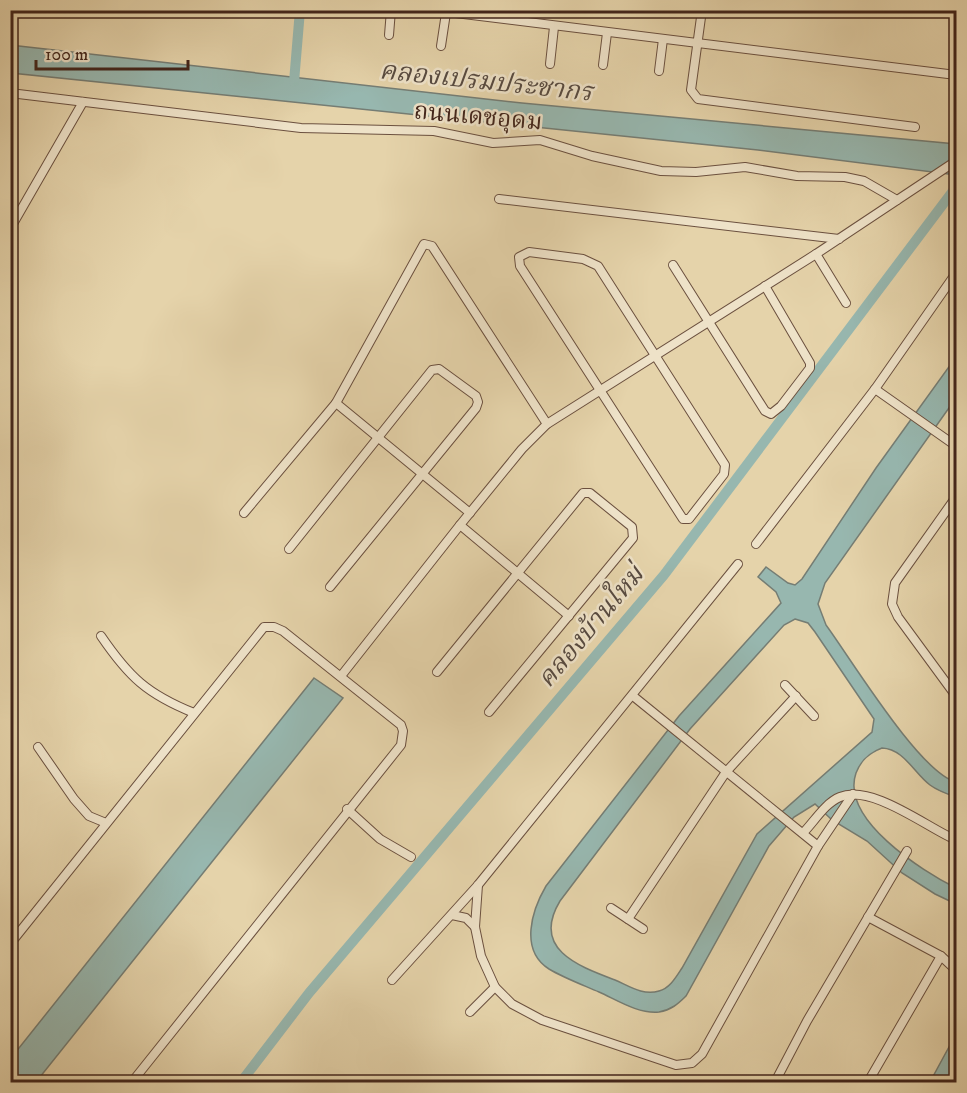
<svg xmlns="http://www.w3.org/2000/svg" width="967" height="1093" font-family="'IM FELL DW Pica','Noto Serif Thai',serif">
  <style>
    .water { fill: #97b7af; stroke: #757d74; stroke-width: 1.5; fill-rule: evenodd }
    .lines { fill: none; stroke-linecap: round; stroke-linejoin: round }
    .canal { stroke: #97b7af; stroke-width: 10 }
    .minor-casing { stroke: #6b503f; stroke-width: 10 }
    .minor { stroke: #eee2c8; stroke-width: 8 }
    .labels { text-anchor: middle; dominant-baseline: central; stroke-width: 5; stroke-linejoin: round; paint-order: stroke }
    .street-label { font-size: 24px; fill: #42251b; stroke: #eee2c8 }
    .water-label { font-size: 26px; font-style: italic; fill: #574a40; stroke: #eee2c8 }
  </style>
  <rect width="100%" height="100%" fill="#e5d3aa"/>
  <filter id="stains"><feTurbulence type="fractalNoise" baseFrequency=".00333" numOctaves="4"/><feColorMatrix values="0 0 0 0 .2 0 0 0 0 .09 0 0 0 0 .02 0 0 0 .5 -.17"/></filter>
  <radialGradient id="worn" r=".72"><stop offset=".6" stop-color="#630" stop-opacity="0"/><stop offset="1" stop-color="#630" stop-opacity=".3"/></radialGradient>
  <g class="water">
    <path d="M10,45L522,103L956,144V175L758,150L11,73Z"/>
    <path d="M956,357V398L825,583L818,604L826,625C851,659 920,773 956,782V797C947,794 938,791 930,785C914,773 904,749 882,748C869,753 861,760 856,773C840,819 922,871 956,888V904L935,894L902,873L867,841L832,820L815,804L794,817L769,846L686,996C678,1004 671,1010 659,1012C638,1014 617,1000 599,992C583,985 564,978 549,969C519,950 532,910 546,886L679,716L781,603L776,592L758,577L766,567L788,583L795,585L802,579L876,468ZM795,619L808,623L815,632L874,719L872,732L757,834L682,968C676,977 670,988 659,991C643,996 629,986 615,980C578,966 531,949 560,901L690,729L784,625Z"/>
    <path d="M314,678L343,698L36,1082H11V1058Z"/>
    <path d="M956,1034V1082H930Z"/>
  </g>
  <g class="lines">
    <g class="canal">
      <path d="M294,82L300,10"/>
      <path d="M241,1082L309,993L664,575L956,187"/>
    </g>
    <g class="minor-casing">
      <g id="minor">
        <path d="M431,10L956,75"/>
        <path d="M702,10L691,90L698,99L915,127"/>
        <path d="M389,35L391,10"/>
        <path d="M441,46L446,13"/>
        <path d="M550,64L554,27"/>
        <path d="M603,65L607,33"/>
        <path d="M659,71L663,39"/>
        <path d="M10,93L301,128L434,131L493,143L540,140L592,156L661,171L696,172L745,167L797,176L845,177L864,181L897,200"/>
        <path d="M499,199L839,239"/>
        <path d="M10,229L83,102"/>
        <path d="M529,252L583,259L598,266L725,465L724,474L689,519H683L520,266L519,257Z"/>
        <path d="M816,254L846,303"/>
        <path d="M673,265L765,411L771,414L781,406L810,368V363L765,286"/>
        <path d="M875,389L956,446"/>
        <path d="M336,403L470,513"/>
        <path d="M244,513L336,403L424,244L432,246L547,424"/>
        <path d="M460,525L569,616"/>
        <path d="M756,544L875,389L956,273"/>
        <path d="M289,549L432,370L439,369L476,396L478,402L476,408L330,587"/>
        <path d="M101,636C129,677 147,694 194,713"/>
        <path d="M437,672L583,493H590L632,527L633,538L489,712"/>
        <path d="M341,676L460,525L522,449L547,424L816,254L956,161"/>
        <path d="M785,685L814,716"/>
        <path d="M953,692L898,617L892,604L895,583L956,497"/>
        <path d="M38,747L74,799L89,816L106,823"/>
        <path d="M347,809L380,839L411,857"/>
        <path d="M803,833C814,822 825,803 840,797C872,784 926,827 956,840"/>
        <path d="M818,846L853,794"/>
        <path d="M478,885L475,927L481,956L495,987L512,1004L542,1020L676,1065L692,1063L702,1054L818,846L633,696"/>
        <path d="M611,908L643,929"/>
        <path d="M452,915L466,918L475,927"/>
        <path d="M868,917L941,956L956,970"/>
        <path d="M628,919L726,772L796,696"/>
        <path d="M10,944L264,627H274L283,631L401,725L403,731L401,745L132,1082"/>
        <path d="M392,980L478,885L738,564"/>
        <path d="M470,1012L495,987"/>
        <path d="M775,1082L807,1021L907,851"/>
        <path d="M868,1082L941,956"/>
      </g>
    </g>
    <use href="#minor" class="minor"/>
  </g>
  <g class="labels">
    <g class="street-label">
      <text transform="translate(478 117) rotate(5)">ถนนเดชอุดม</text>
    </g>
    <g class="water-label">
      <text transform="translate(486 82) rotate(6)">คลองเปรมประชากร</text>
      <text transform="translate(591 627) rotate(-50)">คลองบ้านใหม่</text>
    </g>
  </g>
  <rect width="967" height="1093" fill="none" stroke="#e5d3aa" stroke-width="36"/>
  <rect x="12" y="12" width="943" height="1069" fill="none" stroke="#42251b" stroke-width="3"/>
  <rect x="18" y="18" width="931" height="1057" fill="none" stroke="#42251b" stroke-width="1.5"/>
  <path d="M36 60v9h152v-9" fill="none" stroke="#42251b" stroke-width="3"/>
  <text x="45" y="60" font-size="18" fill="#42251b" stroke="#eee2c8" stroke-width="4.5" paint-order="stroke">100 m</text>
  <rect width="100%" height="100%" filter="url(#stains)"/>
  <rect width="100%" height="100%" fill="url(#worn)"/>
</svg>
